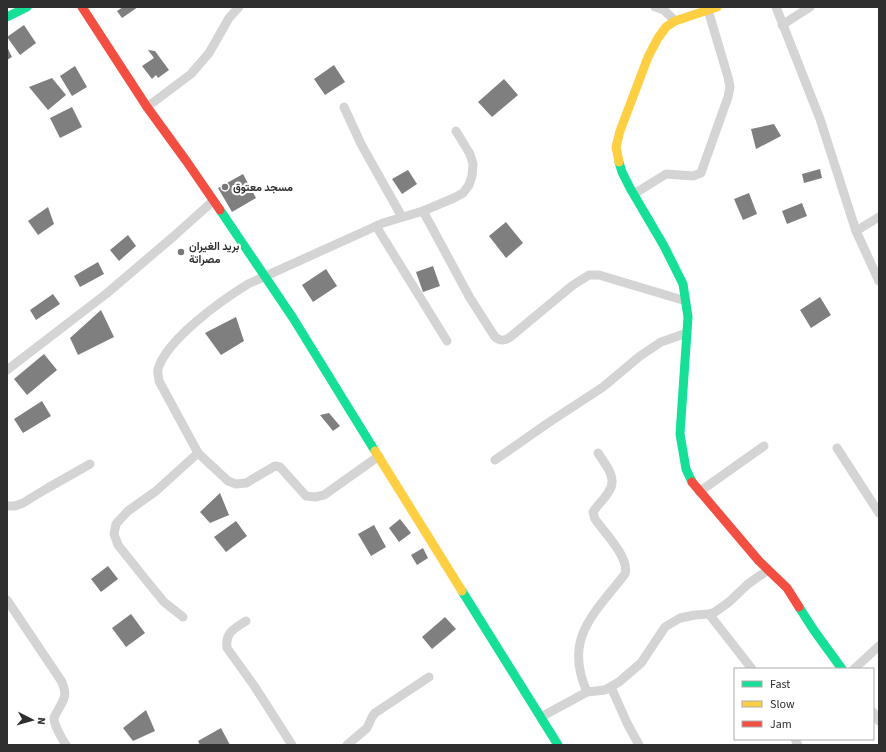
<svg xmlns="http://www.w3.org/2000/svg" width="886" height="752" font-family="'Source Sans 3',Vazirmatn,sans-serif">
  <style>
    .building { fill: #7f7f7f }
    .lines { fill: none; stroke-linecap: round; stroke-linejoin: round }
    .street { stroke: #d4d4d4; stroke-width: 9 }
    .fast { stroke: #16e098; stroke-width: 9 }
    .slow { stroke: #ffcf43; stroke-width: 9 }
    .jam { stroke: #f24e42; stroke-width: 9 }
    .poi-dot { fill: #787878; stroke: #fff; stroke-width: 1.5 }
    .labels { text-anchor: middle; dominant-baseline: central; stroke-width: 4; stroke-linejoin: round; paint-order: stroke }
    .poi-label { font-size: 11px; font-weight: bold; fill: #2f2f2f; stroke: #fff; text-anchor: start }
  </style>
  <rect width="100%" height="100%" fill="#fff"/>
  <g class="building">
    <path d="M123,7H138L122,18L117,11Z"/>
    <path d="M24,25L36,43L20,55L7,37Z"/>
    <path d="M7,47L12,57L7,60Z"/>
    <path d="M148,50L155,51L169,70L158,78L156,75L152,79L142,66L154,58Z"/>
    <path d="M334,65L345,82L325,95L314,79Z"/>
    <path d="M75,66L87,87L72,96L60,76Z"/>
    <path d="M52,78L66,95L48,110L29,87Z"/>
    <path d="M504,79L518,95L492,117L478,102Z"/>
    <path d="M72,107L82,127L60,138L50,118Z"/>
    <path d="M774,124L781,136L756,149L751,129Z"/>
    <path d="M820,169L822,178L804,183L802,174Z"/>
    <path d="M408,170L417,184L402,194L392,179Z"/>
    <path d="M243,174L256,198L232,212L218,188Z"/>
    <path d="M749,193L757,214L743,220L734,199Z"/>
    <path d="M802,203L807,216L787,224L782,211Z"/>
    <path d="M48,207L54,224L38,235L28,221Z"/>
    <path d="M506,222L523,243L506,258L489,236Z"/>
    <path d="M128,235L136,246L119,261L110,250Z"/>
    <path d="M98,262L104,274L80,287L74,276Z"/>
    <path d="M433,266L440,286L423,292L416,272Z"/>
    <path d="M326,269L337,286L313,302L302,285Z"/>
    <path d="M53,294L60,304L36,320L30,310Z"/>
    <path d="M820,297L831,315L811,328L800,310Z"/>
    <path d="M101,310L114,337L78,355L70,338Z"/>
    <path d="M236,317L244,341L221,355L205,333Z"/>
    <path d="M44,354L57,370L27,395L14,379Z"/>
    <path d="M42,401L51,416L23,433L14,419Z"/>
    <path d="M329,413L340,426L333,431L320,415Z"/>
    <path d="M220,493L229,515L210,523L200,512Z"/>
    <path d="M400,519L411,533L399,542L389,528Z"/>
    <path d="M236,521L247,536L226,552L214,537Z"/>
    <path d="M374,525L386,547L371,556L358,534Z"/>
    <path d="M423,548L428,558L417,565L411,555Z"/>
    <path d="M108,566L118,579L101,592L91,579Z"/>
    <path d="M131,614L145,633L126,647L112,628Z"/>
    <path d="M445,617L456,629L432,649L422,637Z"/>
    <path d="M146,710L155,731L133,741L123,728Z"/>
    <path d="M221,728L230,745H200L198,741Z"/>
  </g>
  <g class="lines">
    <g class="street">
      <path d="M655,7L664,10L675,21"/>
      <path d="M776,7L820,119L856,231L879,281"/>
      <path d="M782,25L810,7"/>
      <path d="M147,107L191,74L209,53L229,18L239,7"/>
      <path d="M344,107L361,144L402,217"/>
      <path d="M634,194L666,174L693,176L701,173L702,170L728,97L730,87L728,77L708,10"/>
      <path d="M423,211L470,298L495,337C500,341 504,341 509,338L573,285L589,275H599L686,301"/>
      <path d="M376,226L447,341"/>
      <path d="M856,231L879,217"/>
      <path d="M7,370L106,294L174,236L213,201"/>
      <path d="M837,448L879,513"/>
      <path d="M379,456L324,495L315,497L306,496L280,467L275,466L246,483L236,484L228,481L198,453L159,381C159,377 157,373 158,369C167,339 222,300 248,284L383,223L423,211L454,198L463,193L469,185L472,176L473,164L470,154L456,131"/>
      <path d="M495,460L548,423L603,387L640,356L661,342L687,333"/>
      <path d="M699,492L764,446"/>
      <path d="M7,506H15L23,503L46,489L90,464"/>
      <path d="M7,600L62,682C67,695 65,698 58,710C57,712 55,715 54,718C54,725 62,739 66,745"/>
      <path d="M709,614L752,669"/>
      <path d="M183,617L164,602L150,585L118,545L114,534L116,524L128,511L156,491L198,453"/>
      <path d="M246,621C234,629 225,632 227,648L255,687L292,745"/>
      <path d="M854,669L879,646"/>
      <path d="M611,687L627,723L639,745"/>
      <path d="M587,692C563,638 594,614 625,574C630,558 604,532 595,519L593,512C598,504 605,499 609,491C618,478 605,464 598,453"/>
      <path d="M873,712L879,721"/>
      <path d="M541,717L587,692L605,690L619,682L641,663L665,627L680,618L695,615L709,614L715,612L729,602L748,584L768,570"/>
      <path d="M795,739L798,745"/>
      <path d="M347,745L367,728L372,717L375,713L429,677"/>
    </g>
    <g class="fast">
      <path d="M7,17L27,7"/>
      <path d="M619,162L622,172L630,188L664,246L683,284L688,317L680,434L686,469L692,482"/>
      <path d="M220,210L293,318L375,451"/>
      <path d="M462,591L558,745"/>
      <path d="M799,607L813,629L842,669"/>
    </g>
    <g class="slow">
      <path d="M619,162L616,147L620,131L648,57L658,38L666,27L675,21L717,7"/>
      <path d="M375,451L462,591"/>
    </g>
    <g class="jam">
      <path d="M82,7L147,107L187,162L220,210"/>
      <path d="M692,482L759,561L787,588L799,607"/>
    </g>
  </g>
  <g class="poi-dot">
    <circle cx="225" cy="187" r="4"/>
    <circle cx="181" cy="252" r="4"/>
  </g>
  <g class="labels">
    <g class="poi-label">
      <text x="233" y="187">مسجد معتوق</text>
      <text x="189" y="246">بريد الغيران<tspan x="189" dy="13">مصراتة</tspan></text>
    </g>
  </g>
  <rect width="886" height="752" fill="none" stroke="#2f2f2f" stroke-width="16"/>
  <rect x="734" y="668" width="140" height="72" fill="#ffffff" stroke="#acacac"/>
  <rect x="742" y="681" width="20" height="6" fill="#16e098" stroke="#acacac"/>
  <text x="770" y="688" font-size="12" fill="#2f2f2f">Fast</text>
  <rect x="742" y="701" width="20" height="6" fill="#ffcf43" stroke="#acacac"/>
  <text x="770" y="708" font-size="12" fill="#2f2f2f">Slow</text>
  <rect x="742" y="721" width="20" height="6" fill="#f24e42" stroke="#acacac"/>
  <text x="770" y="728" font-size="12" fill="#2f2f2f">Jam</text>
  <g transform="translate(32 720) rotate(96)" stroke="#ffffff" stroke-width="3" paint-order="stroke">
  <path d="M0-3L7 15L0 10L-7 15Z" fill="#2f2f2f"/>
  <text y="-6" font-size="11" font-weight="bold" text-anchor="middle" fill="#2f2f2f">N</text>
  </g>
</svg>
